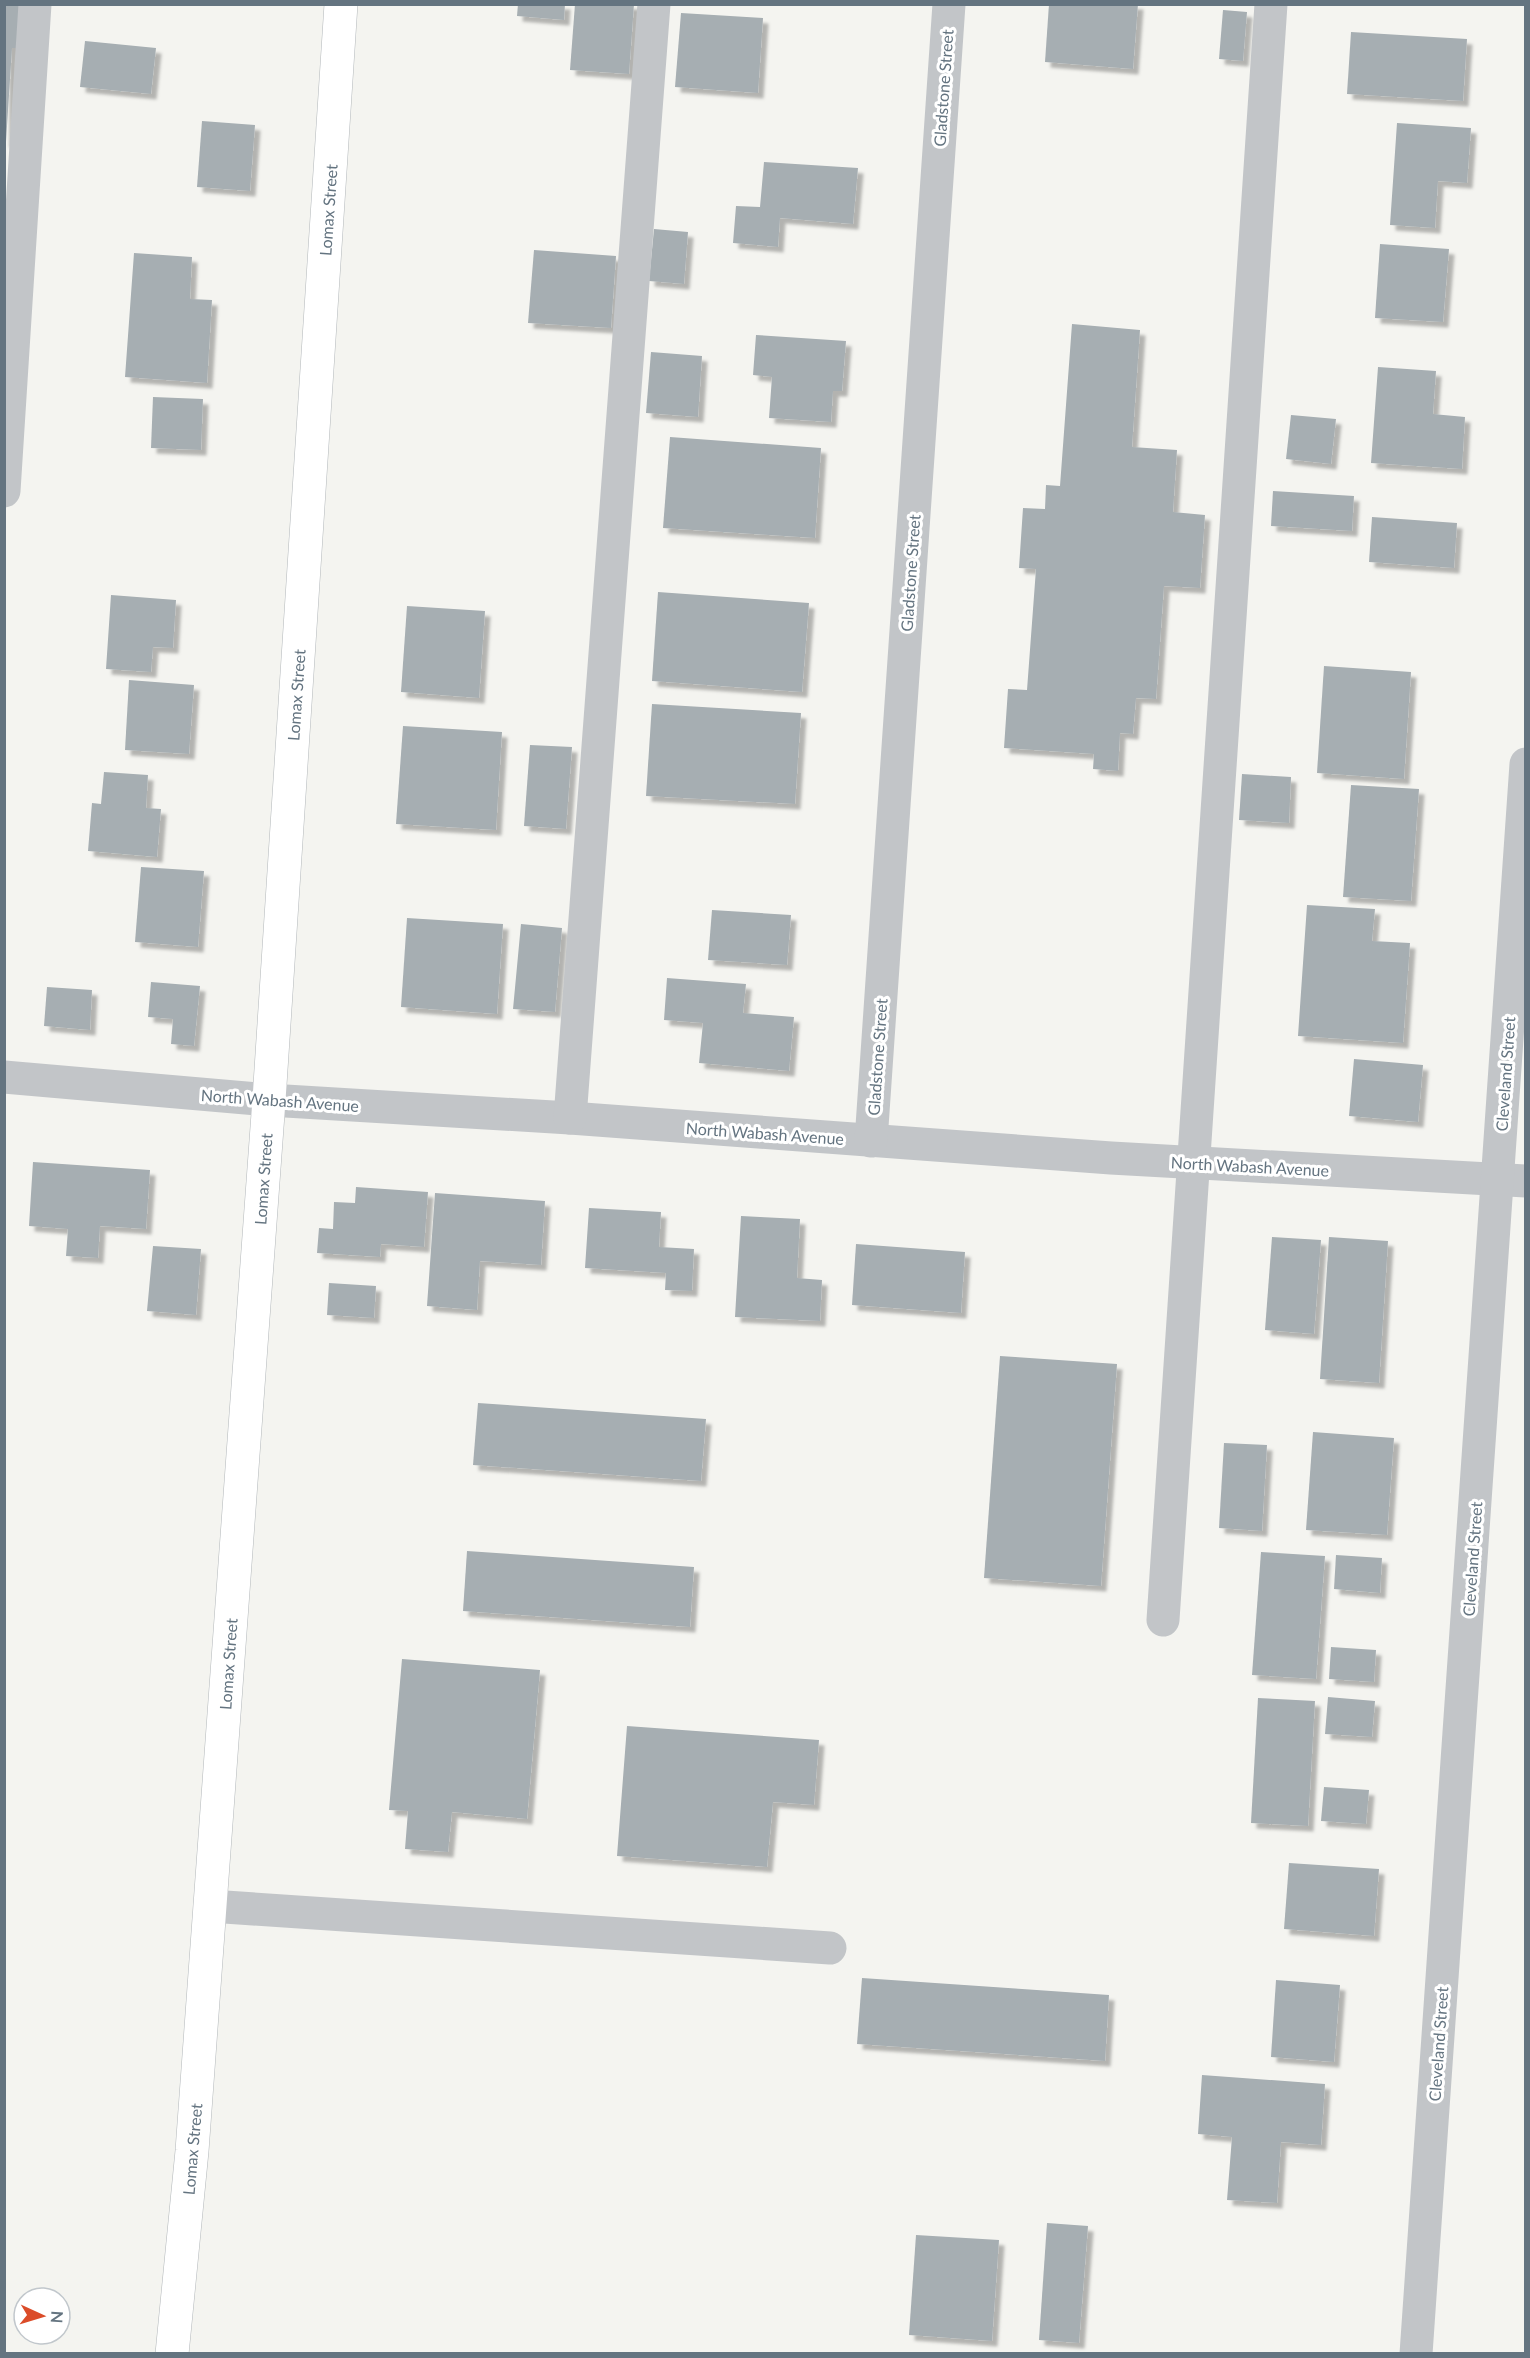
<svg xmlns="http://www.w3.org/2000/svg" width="1530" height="2358" font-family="Lato,sans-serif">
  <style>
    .building { fill: #a6aeb2; filter: url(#shadow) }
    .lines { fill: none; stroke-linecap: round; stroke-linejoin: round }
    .major-casing { stroke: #b2b7ba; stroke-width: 34 }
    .minor { stroke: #c2c5c8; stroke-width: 33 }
    .major { stroke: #fff; stroke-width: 33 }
    .labels { text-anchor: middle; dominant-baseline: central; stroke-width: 6; stroke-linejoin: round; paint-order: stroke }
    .street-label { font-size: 16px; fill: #647480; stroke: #fff }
  </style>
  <defs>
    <filter id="shadow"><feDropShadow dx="5.5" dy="5.5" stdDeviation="1.5" flood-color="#0004"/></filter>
  </defs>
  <rect width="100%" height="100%" fill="#f4f4f0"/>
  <g class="building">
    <path d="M4,4H21L18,48H12L6,142H4Z"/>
    <path d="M518,4H565L564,20L517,16Z"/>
    <path d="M575,4H634L629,74L570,70Z"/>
    <path d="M1049,4H1138L1133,69L1045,62Z"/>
    <path d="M1223,10L1247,12L1243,61L1219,59Z"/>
    <path d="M681,13L763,18L758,93L675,87Z"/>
    <path d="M1351,32L1467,39L1463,101L1347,94Z"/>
    <path d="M85,41L156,48L151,94L80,87Z"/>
    <path d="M202,121L255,125L250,191L197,187Z"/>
    <path d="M1397,123L1471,128L1467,183L1438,181L1435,228L1390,225Z"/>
    <path d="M764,162L858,168L853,224L780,218L778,247L733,243L736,206L760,207Z"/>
    <path d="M654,229L688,232L684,284L649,281Z"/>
    <path d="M1380,244L1449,249L1443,322L1375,318Z"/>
    <path d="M534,250L616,256L611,328L528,323Z"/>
    <path d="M134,253L192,257L190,299L212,300L207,383L125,377Z"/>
    <path d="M1072,324L1140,330L1132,447L1177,450L1173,512L1205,515L1200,588L1164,586L1156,699L1136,698L1133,734L1120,733L1118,771L1093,769L1094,754L1004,748L1008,689L1027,690L1036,569L1019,568L1023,508L1045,509L1046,485L1060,486Z"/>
    <path d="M756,335L846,341L842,391H833L831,422L769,418L772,377L753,375Z"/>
    <path d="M651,352L702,356L698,417L646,413Z"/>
    <path d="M1378,367L1436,371L1433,414L1465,417L1462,469L1371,463Z"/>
    <path d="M153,397L203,399L201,450L151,448Z"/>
    <path d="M1291,415L1336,419L1331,464L1286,459Z"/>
    <path d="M670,437L821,448L815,538L663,528Z"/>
    <path d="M1273,491L1354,496L1352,531L1271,526Z"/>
    <path d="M1372,517L1457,523L1454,568L1369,562Z"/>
    <path d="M658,592L809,603L802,692L652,681Z"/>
    <path d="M111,595L176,600L173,648L153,647L151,672L106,669Z"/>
    <path d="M407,606L485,611L479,698L401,692Z"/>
    <path d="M1324,666L1411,672L1404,779L1317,773Z"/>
    <path d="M129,680L194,685L189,754L125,750Z"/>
    <path d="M652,704L801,713L795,804L646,796Z"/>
    <path d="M403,726L502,732L496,830L396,824Z"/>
    <path d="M530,745L572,747L566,829L524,826Z"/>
    <path d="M104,772L148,775L146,808L161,809L157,857L88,851L92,803L101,804Z"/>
    <path d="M1242,774L1291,777L1289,823L1239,820Z"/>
    <path d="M1351,785L1419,789L1411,901L1343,897Z"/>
    <path d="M141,867L204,871L198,947L135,942Z"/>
    <path d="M1307,905L1375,909L1372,941L1410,943L1403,1043L1298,1036Z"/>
    <path d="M712,910L791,915L787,965L708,960Z"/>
    <path d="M407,918L503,924L497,1014L401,1007Z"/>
    <path d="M521,924L562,928L555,1012L513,1009Z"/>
    <path d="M667,978L746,984L743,1013L794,1017L789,1071L699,1063L703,1023L664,1020Z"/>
    <path d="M151,982L200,986L194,1046L171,1044L173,1019L148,1017Z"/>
    <path d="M47,987L92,990L90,1030L44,1026Z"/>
    <path d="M1354,1059L1423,1065L1418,1122L1349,1116Z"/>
    <path d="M33,1162L150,1170L146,1229L100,1226L98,1258L66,1256L68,1229L29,1226Z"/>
    <path d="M356,1187L428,1192L424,1247L381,1244L380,1257L317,1253L319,1228L333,1229L334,1202L355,1203Z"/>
    <path d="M435,1193L545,1201L541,1265L480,1261L477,1310L427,1306Z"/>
    <path d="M589,1208L661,1212L659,1247L694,1249L692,1291L665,1290L666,1273L585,1268Z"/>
    <path d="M741,1216L800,1219L797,1278L822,1280L820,1321L735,1317Z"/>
    <path d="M1272,1237L1321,1240L1314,1334L1265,1330Z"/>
    <path d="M1329,1237L1388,1241L1379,1383L1320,1379Z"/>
    <path d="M856,1244L965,1252L961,1313L852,1305Z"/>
    <path d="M153,1246L201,1249L196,1315L147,1311Z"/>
    <path d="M329,1283L376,1286L374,1318L327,1315Z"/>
    <path d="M1000,1356L1117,1364L1101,1586L984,1578Z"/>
    <path d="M478,1403L706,1419L701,1481L473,1465Z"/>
    <path d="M1313,1432L1394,1438L1387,1535L1306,1530Z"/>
    <path d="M1224,1443L1267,1445L1262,1531L1219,1528Z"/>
    <path d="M467,1551L694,1567L690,1627L463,1611Z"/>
    <path d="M1261,1552L1325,1556L1316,1679L1252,1675Z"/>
    <path d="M1336,1555L1382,1558L1380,1593L1334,1589Z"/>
    <path d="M1331,1647L1376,1650L1374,1682L1329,1679Z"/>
    <path d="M402,1659L540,1670L527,1819L452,1812L448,1852L405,1849L408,1811L389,1810Z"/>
    <path d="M1328,1697L1375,1701L1372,1737L1325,1734Z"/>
    <path d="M1258,1698L1315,1701L1308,1826L1251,1823Z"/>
    <path d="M627,1726L819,1740L814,1805L773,1802L767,1867L617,1856Z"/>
    <path d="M1324,1787L1369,1790L1366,1824L1321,1821Z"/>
    <path d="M1289,1863L1379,1869L1374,1936L1284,1929Z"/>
    <path d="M862,1978L1109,1995L1105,2061L857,2044Z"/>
    <path d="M1276,1980L1340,1985L1334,2062L1271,2057Z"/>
    <path d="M1202,2075L1325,2084L1321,2145L1281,2142L1277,2203L1227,2200L1232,2137L1198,2134Z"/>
    <path d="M1047,2223L1088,2226L1079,2343L1039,2340Z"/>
    <path d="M916,2235L999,2240L992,2341L909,2335Z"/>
  </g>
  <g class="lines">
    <g class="major-casing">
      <path id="major" d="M172,2354L192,2151L269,1100L341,4"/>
    </g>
    <g class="minor">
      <path d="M4,491L35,4"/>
      <path d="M4,1077L269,1100L570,1118L1111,1158L1526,1181"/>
      <path d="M570,1118L654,4"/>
      <path d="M871,1141L949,4"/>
      <path d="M1163,1620L1271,4"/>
      <path d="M210,1906L830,1948"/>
      <path d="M1416,2354L1526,764"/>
    </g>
    <use href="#major" class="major"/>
  </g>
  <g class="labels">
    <g class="street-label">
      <text transform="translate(943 88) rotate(-86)">Gladstone Street</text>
      <text transform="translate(328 210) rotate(-86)">Lomax Street</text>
      <text transform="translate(910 573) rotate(-86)">Gladstone Street</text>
      <text transform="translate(296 695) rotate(-86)">Lomax Street</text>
      <text transform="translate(877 1057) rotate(-86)">Gladstone Street</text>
      <text transform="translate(1505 1074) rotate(-86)">Cleveland Street</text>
      <text transform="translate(280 1100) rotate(4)">North Wabash Avenue</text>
      <text transform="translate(765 1133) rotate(4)">North Wabash Avenue</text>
      <text transform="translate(1250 1166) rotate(3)">North Wabash Avenue</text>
      <text transform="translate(263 1179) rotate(-86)">Lomax Street</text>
      <text transform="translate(1472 1559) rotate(-86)">Cleveland Street</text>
      <text transform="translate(228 1664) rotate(-86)">Lomax Street</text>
      <text transform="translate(1438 2044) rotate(-86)">Cleveland Street</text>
      <text transform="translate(192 2149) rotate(-85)">Lomax Street</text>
    </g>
  </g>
  <rect width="1530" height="2358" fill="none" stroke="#647480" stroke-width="12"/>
  <g transform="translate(42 2316) rotate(94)"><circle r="28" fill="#ffffff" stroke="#c1c7cc" stroke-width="1.5"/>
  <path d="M0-4.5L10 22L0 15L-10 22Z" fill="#db4c29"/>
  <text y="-9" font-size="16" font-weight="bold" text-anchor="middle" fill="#647480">N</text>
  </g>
</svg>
